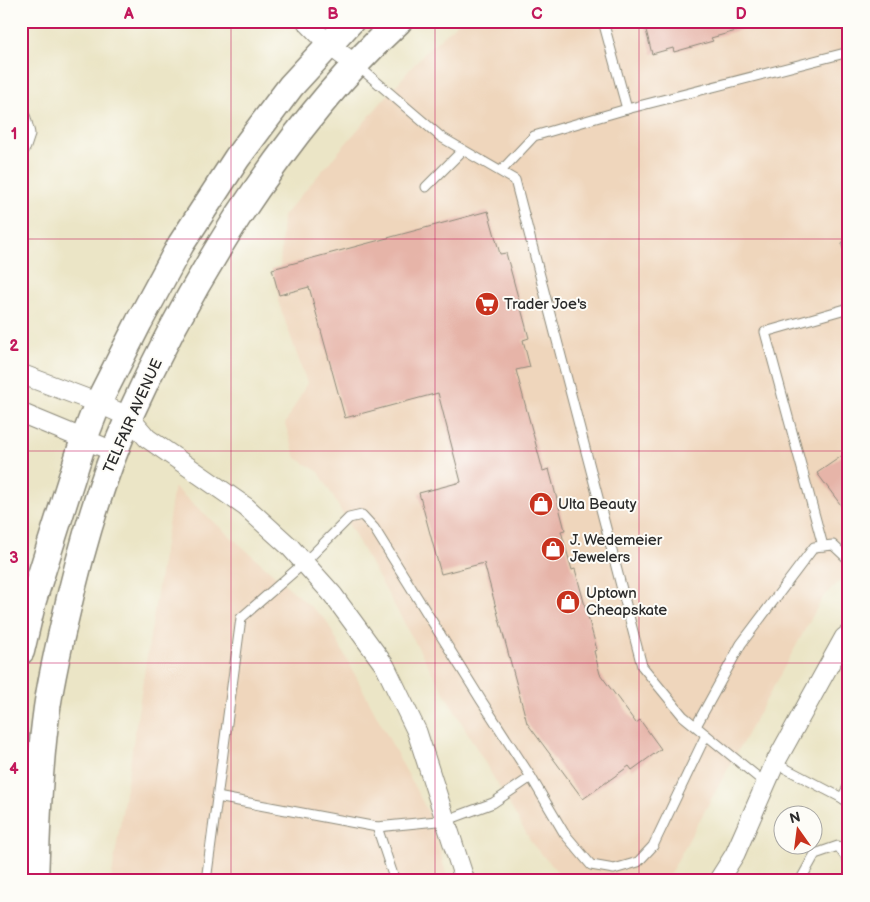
<svg xmlns="http://www.w3.org/2000/svg" width="870" height="902" font-family="'Balsamiq Sans',sans-serif">
  <style>
    .built { fill: #efd6bc }
    .building { fill: #e6b4a8 }
    .lines { fill: none; stroke-linecap: round; stroke-linejoin: round }
    .lane-casing { stroke: #8b8878; stroke-width: 11 }
    .street-casing { stroke: #8b8878; stroke-width: 21 }
    .secondary-casing { stroke: #8b8878; stroke-width: 29 }
    .lane { stroke: #fff; stroke-width: 9 }
    .street { stroke: #fff; stroke-width: 19 }
    .secondary { stroke: #fff; stroke-width: 26 }
    .grid { fill: none; stroke: #c2185b; stroke-width: 1; stroke-opacity: 0.55 }
    .labels { text-anchor: middle; dominant-baseline: central; stroke-width: 4; stroke-linejoin: round; paint-order: stroke }
    .poi-label { font-size: 15px; fill: #2b2b2b; stroke: #fdfcf7; text-anchor: start }
    .street-label { font-size: 15px; fill: #2b2b2b; stroke: #fdfcf7 }
    .neatline { fill: none; stroke: #c2185b; stroke-width: 2 }
    .grid-label { font-size: 16px; text-anchor: middle; font-weight: bold; fill: #c2185b }
  </style>
  <rect width="100%" height="100%" fill="#fdfcf7"/>
  <filter id="ink" filterUnits="userSpaceOnUse"><feTurbulence type="fractalNoise" baseFrequency=".02" numOctaves="2"/><feDisplacementMap in="SourceGraphic" scale="10" xChannelSelector="R" yChannelSelector="G"/><feConvolveMatrix kernelMatrix="1 2 1 2 8 2 1 2 1" color-interpolation-filters="sRGB"/></filter>
  <filter id="wash" filterUnits="userSpaceOnUse"><feTurbulence type="fractalNoise" baseFrequency=".0096" numOctaves="4" result="noise"/><feDisplacementMap in="SourceGraphic" scale="20" xChannelSelector="R" yChannelSelector="G"/><feGaussianBlur stdDeviation="1.12" result="paint"/><feColorMatrix in="noise" values="0 0 0 0 0 0 0 0 0 0 0 0 0 0 0 0 0 1.4 0 .05"/><feComposite in="paint" operator="in"/></filter>
  <g filter="url(#wash)">
    <rect width="100%" height="100%" fill="#ebe5c6"/>
    <g class="built">
      <path d="M460,21H849V573L823,597L666,881H566L533,845L433,674L319,472L296,458L285,424L307,383L278,301L283,216L425,52Z"/>
      <path d="M174,487L326,620L431,818L448,881H111Z"/>
    </g>
    <g id="blocks">
      <g class="building">
        <path d="M646,21H750V27L711,38L713,41L674,52L673,48L652,54L645,26H647Z"/>
        <path d="M488,211L500,254L506,253L529,338L523,340L530,367L516,370L543,471L549,469L565,530L561,531L572,570L575,569L597,650L594,651L600,674L636,723L640,720L661,749L632,770L629,766L583,799L527,723L484,563L441,574L419,493L461,482L438,393L345,418L309,287L279,295L272,269Z"/>
        <path d="M849,451V516L817,473Z"/>
      </g>
    </g>
  </g>
  <g filter="url(#ink)">
    <use href="#blocks" fill-opacity="0" stroke="#8b8878" stroke-width="1"/>
    <g class="lines">
      <g class="lane-casing">
        <g id="lane">
          <path d="M603,21L627,109"/>
          <path d="M358,66L441,137L515,180L642,666L683,716L765,783"/>
          <path d="M501,171L534,136L627,109L849,52"/>
          <path d="M426,187L463,150"/>
          <path d="M849,244L847,245L849,250"/>
          <path d="M823,546L765,332L849,308"/>
          <path d="M696,726L741,644L814,547L833,545L849,560"/>
          <path d="M775,763L842,798L849,803"/>
          <path d="M217,797L377,827L395,881"/>
          <path d="M842,798L849,785"/>
          <path d="M377,827L447,820L493,803L531,777"/>
          <path d="M206,881L241,618L304,563L349,518L362,515L374,528L481,700L531,777L564,833L591,865L614,869L638,862L653,846L706,735"/>
          <path d="M800,881L815,854L838,846L849,862"/>
        </g>
      </g>
      <g class="street-casing">
        <g id="street">
          <path d="M306,21L329,45L356,65"/>
          <path d="M21,119L25,134L21,146"/>
          <path d="M21,374L98,403L129,417L147,438L246,507L290,547L333,595L385,666L417,732L465,881"/>
          <path d="M21,413L115,452"/>
          <path d="M718,881L735,854L775,763L844,638L849,634"/>
        </g>
      </g>
      <g class="secondary-casing">
        <g id="secondary">
          <path d="M21,651L33,600L84,439L98,403L139,322L181,244L237,158L291,86L351,21"/>
          <path d="M35,881C37,823 39,765 47,708C51,681 57,654 63,628C79,556 99,484 129,417C160,348 197,281 237,218C284,147 336,79 399,21"/>
        </g>
      </g>
      <use href="#lane" class="lane"/>
      <use href="#street" class="street"/>
      <use href="#secondary" class="secondary"/>
    </g>
  </g>
  <path class="grid" d="M231,21V881M435,21V881M639,21V881M21,239H849M21,451H849M21,663H849"/>
  <defs>
    <g id="supermarket-disc" transform="scale(1.25)"><circle r="9.5" fill="#c8321e" stroke="#fdfcf7"/><path d="M-6-5.5h2.5l.6 2H6L4.5 2H-2.5L-4.4-4H-6ZM-1.5 3.2a1.3 1.3 0 1 0 .1 0ZM3 3.2a1.3 1.3 0 1 0 .1 0Z" fill="#fff"/></g>
    <g id="shop-disc" transform="scale(1.25)"><circle r="9.5" fill="#c8321e" stroke="#fdfcf7"/><path d="M-5-2.5h2.3a2.7 3.5 0 0 1 5.4 0H5L5.5 6h-11ZM-1.5-2.5h3a1.5 2.3 0 0 0-3 0Z" fill="#fff"/></g>
  </defs>
  <g fill-rule="evenodd">
    <use href="#supermarket-disc" x="487" y="304"/>
    <use href="#shop-disc" x="541" y="504"/>
    <use href="#shop-disc" x="553" y="549"/>
    <use href="#shop-disc" x="568" y="602"/>
  </g>
  <g class="labels">
    <g class="poi-label">
      <text x="504" y="304">Trader Joe's</text>
      <text x="558" y="504">Ulta Beauty</text>
      <text x="570" y="540">J. Wedemeier<tspan x="570" dy="17">Jewelers</tspan></text>
      <text x="586" y="593">Uptown<tspan x="586" dy="17">Cheapskate</tspan></text>
    </g>
    <g class="street-label">
      <text transform="translate(133 416) rotate(-66)">TELFAIR AVENUE</text>
    </g>
  </g>
  <rect width="870" height="902" fill="none" stroke="#fdfcf7" stroke-width="55"/>
  <g transform="translate(798 830) rotate(346)"><circle r="24" fill="#fdfcf7" stroke="#a9a8a5"/>
  <path d="M0-4L9 19L0 12L-9 19Z" fill="#c8321e"/>
  <text y="-8" font-size="14" font-weight="bold" text-anchor="middle" fill="#2b2b2b">N</text>
  </g>
  <rect x="28" y="28" width="814" height="846" class="neatline"/>
  <g class="grid-label">
    <text x="129" y="19">A</text>
    <text x="333" y="19">B</text>
    <text x="537" y="19">C</text>
    <text x="741" y="19">D</text>
    <text x="14" y="139">1</text>
    <text x="14" y="351">2</text>
    <text x="14" y="563">3</text>
    <text x="14" y="774">4</text>
  </g>
</svg>
